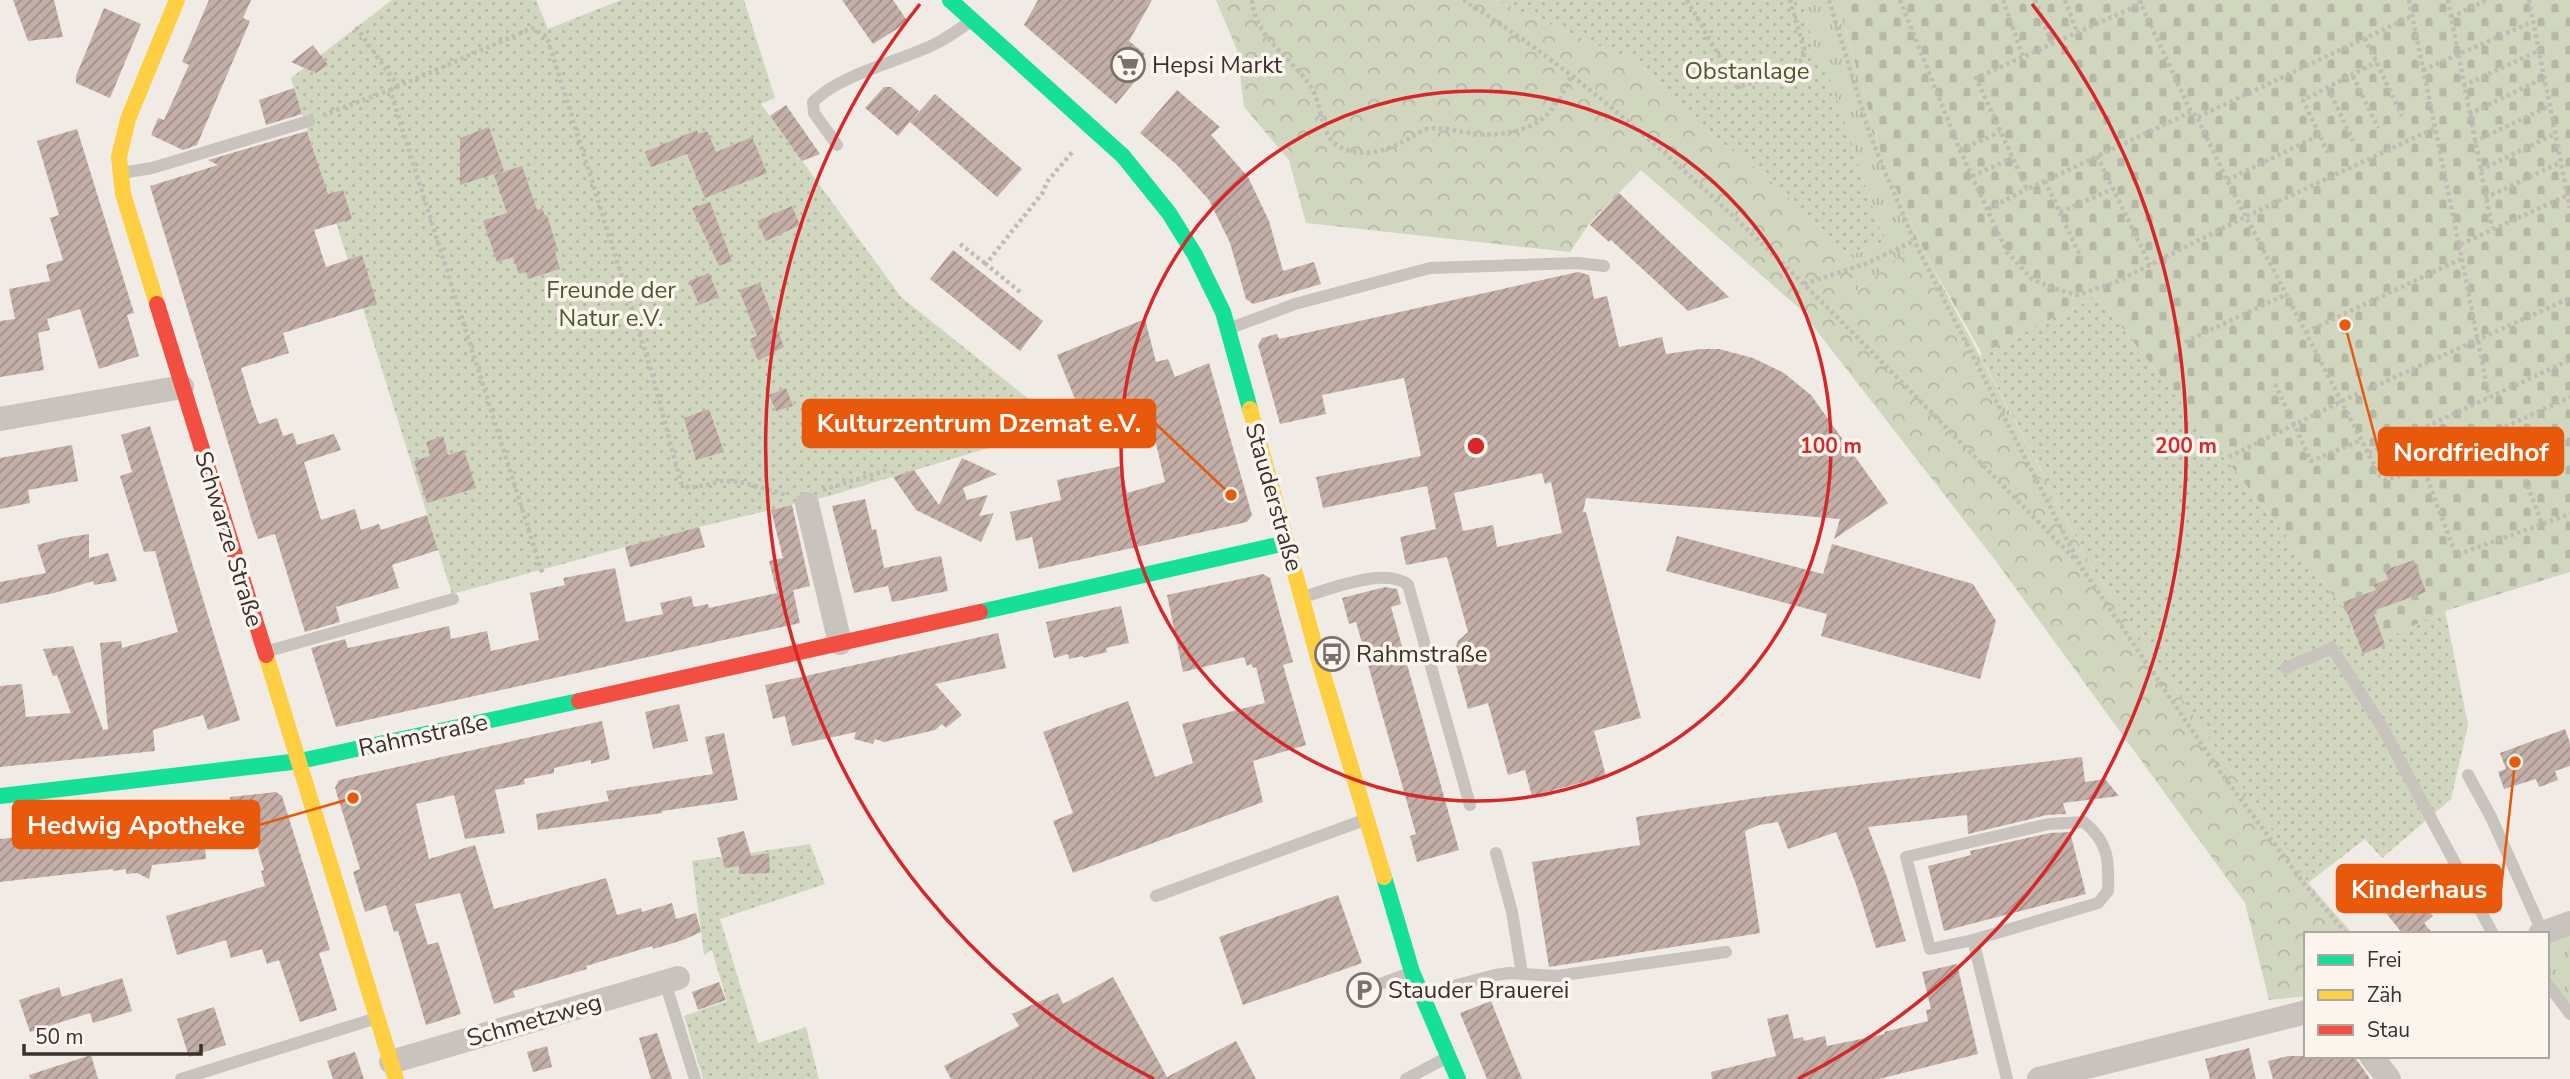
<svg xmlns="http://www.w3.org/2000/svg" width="2570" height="1079" font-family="'Nunito Sans',sans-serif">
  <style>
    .grass { fill: url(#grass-tufts) }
    .forest { fill: url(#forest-crowns) }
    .cemetery { fill: url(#cemetery-stones) }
    .park { fill: url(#park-dots) }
    .building { fill: url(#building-hatch); fill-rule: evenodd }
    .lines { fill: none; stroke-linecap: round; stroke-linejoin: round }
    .path { stroke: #c2bbb6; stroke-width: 4.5; stroke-dasharray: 3.5 3.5; stroke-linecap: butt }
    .lane { stroke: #c9c3be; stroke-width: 12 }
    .street { stroke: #c9c3be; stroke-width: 24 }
    .fast { stroke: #16e098; stroke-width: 16 }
    .slow { stroke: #ffcf43; stroke-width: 16 }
    .jam { stroke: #f24e42; stroke-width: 16 }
    .ring { fill: none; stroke: #d62828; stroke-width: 3.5 }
    .labels { text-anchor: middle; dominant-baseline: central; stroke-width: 7; stroke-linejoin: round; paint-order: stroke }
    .poi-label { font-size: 24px; fill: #3b302b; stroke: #fbf5ee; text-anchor: start }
    .park-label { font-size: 24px; fill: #4a5a2e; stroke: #fbf5ee }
    .street-label { font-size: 24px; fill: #3b302b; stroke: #fbf5ee }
    .centre { fill: #d62828; stroke: #fbf5ee; stroke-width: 3.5 }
    .ring-label { font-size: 21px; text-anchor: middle; font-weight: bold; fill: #d62828; stroke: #fbf5ee; stroke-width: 7; stroke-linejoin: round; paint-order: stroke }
    .leader { fill: none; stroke: #e8590c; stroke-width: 2.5 }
    .callout-dot { fill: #e8590c; stroke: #fbf5ee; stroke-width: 2.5 }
    .callout { fill: #e8590c; stroke: #e8590c; stroke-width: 2.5 }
    .callout-label { font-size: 26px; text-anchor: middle; font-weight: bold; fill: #fff }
  </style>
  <defs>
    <pattern id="grass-tufts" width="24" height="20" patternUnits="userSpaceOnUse" patternTransform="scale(1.75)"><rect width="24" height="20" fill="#d1d6bf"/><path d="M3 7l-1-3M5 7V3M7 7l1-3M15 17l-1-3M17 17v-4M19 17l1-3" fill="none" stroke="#b4b8a4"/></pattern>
    <pattern id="forest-crowns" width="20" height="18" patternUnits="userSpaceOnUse" patternTransform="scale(1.75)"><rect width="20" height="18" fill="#d1d6bf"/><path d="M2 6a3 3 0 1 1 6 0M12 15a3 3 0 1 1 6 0" fill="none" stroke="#b4b8a4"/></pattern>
    <pattern id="cemetery-stones" width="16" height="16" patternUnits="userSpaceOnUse" patternTransform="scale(1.75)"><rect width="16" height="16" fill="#d1d6bf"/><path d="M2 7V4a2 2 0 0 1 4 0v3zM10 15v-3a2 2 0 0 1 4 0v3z" fill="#b4b8a4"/></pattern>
    <pattern id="park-dots" width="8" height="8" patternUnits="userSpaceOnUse" patternTransform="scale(1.75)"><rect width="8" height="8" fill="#d1d6bf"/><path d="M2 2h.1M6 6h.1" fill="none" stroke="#b4b8a4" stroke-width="1.8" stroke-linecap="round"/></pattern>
    <pattern id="building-hatch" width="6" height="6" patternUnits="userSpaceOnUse" patternTransform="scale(1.75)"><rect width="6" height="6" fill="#c3afa7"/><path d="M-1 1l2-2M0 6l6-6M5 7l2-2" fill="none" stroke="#a08f88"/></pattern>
  </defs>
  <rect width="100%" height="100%" fill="#f0ebe5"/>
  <g class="grass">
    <path d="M1801,0H1837L1883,160L1927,257L2094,570L1971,357L1913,246L1854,293L1849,256L1884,241L1852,145L1820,68Z"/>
    <path d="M2570,929V1012L2547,976V935Z"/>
  </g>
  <path class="forest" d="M1216,0H1495L1638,63L1702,128L1763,173L1849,256L1855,293L1913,245L1971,357L2094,570L2308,883L2353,934H2306V996L2269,1000L2245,903L1995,560L1799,308L1641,170L1589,224L1570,252L1306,223L1289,160L1244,107L1237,50Z"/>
  <path class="cemetery" d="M1837,0H2570V572L2445,611L2372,645L2097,296L1982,354L1927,257L1883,160Z"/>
  <g class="park">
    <path d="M392,0H536L548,29L621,0H744L775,98L761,104L901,297L1031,401L995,446L829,496L699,527L452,594L291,78Z"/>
    <path d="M1495,0H1801L1820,68L1829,76L1884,241L1849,256L1763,173L1702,128L1638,63Z"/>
    <path d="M2097,296L2372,645L2445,611L2468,725L2451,799L2382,858L2365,839L2308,883L2094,570L1980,355Z"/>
    <path d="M810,844L825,884L720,919L758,1043L806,1027L819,1079H703L684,1016L727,1001L712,950L704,955L692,861Z"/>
  </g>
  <g class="building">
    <path d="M13,0H54L63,37L28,41Z"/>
    <path d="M209,0H251L243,18L250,21L197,145L183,150L151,135L158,118L164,120L189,65L182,62Z"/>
    <path d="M842,0H893L908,22L873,44Z"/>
    <path d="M1038,0H1152L1129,41L1145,54L1133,67L1141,74L1116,104L1024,25Z"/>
    <path d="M104,8L141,24L110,98L76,83V76Z"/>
    <path d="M313,45L328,65L316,73L291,62Z"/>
    <path d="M884,87H891L919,111L898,136L865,108Z"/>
    <path d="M294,88L302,114L266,125L259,100Z"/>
    <path d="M1177,90L1220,127L1211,135L1248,177L1269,221L1283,271L1314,262L1321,284L1253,304L1246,299L1230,243L1209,200L1177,165L1140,133Z"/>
    <path d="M935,94L1022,169L997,197L910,122Z"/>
    <path d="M786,105L820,154L802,161L770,116Z"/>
    <path d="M489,127L504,171L460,185V138Z"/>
    <path d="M77,129L134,313L127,315L139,356L99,369L80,309L47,319L50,330L38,333L44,370L0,377V321L15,319L9,289L50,281L46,265L63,260L50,218L59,215L37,141Z"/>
    <path d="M697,130L698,134L707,131L716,152L752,137L767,173L705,198L687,154L651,167L645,152Z"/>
    <path d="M307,131L328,194L343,190L352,219L314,230L326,267L362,255L377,304L283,333L289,353L241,368L252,405L259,424L277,418L283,436L293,433L297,445L334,434L341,450L304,462L321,520L355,509L361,530L379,524L381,530L427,515L438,550L392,565L399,588L336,607L340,622L305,632L275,534L258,539L253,525L150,186L218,165L208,160Z"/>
    <path d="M522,166L537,210L542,208L545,216L547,215L558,251L555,252L560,269L528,279L526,272L519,274L513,257L497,262L483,221L507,213L494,175Z"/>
    <path d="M1619,193L1668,240L1729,297L1688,311L1611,240L1609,242L1590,225Z"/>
    <path d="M710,202L732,261L719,266L692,208Z"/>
    <path d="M792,206L800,225L766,241L757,221Z"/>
    <path d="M953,250L1043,321L1020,351L930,279Z"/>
    <path d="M1578,272L1589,275L1594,299L1607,296L1619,347L1662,337L1666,354L1701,349H1719L1753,358L1784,373L1811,395L1888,503L1834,539L1840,519L1586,498L1583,512H1586L1641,718L1594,731L1606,776L1532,796L1525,770L1508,775L1488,703L1468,709L1453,654L1458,641L1468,632L1447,557L1406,565L1400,537L1436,529L1427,486L1323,508L1316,477L1421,456L1404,378L1322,395L1326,414L1280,424L1258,345L1262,338L1277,334L1279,339ZM1542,473L1545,484L1551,482L1562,533L1497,547L1493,525L1463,531L1454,493Z"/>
    <path d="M709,273L719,297L699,305L689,281Z"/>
    <path d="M760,283L784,347L758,361L750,339L757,336L739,290Z"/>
    <path d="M1145,319L1156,362L1168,359L1175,377L1209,363L1252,515L1247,522L1039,569L1032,537L1016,541L1010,512L1061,500L1057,480L1121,466L1127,493L1165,482L1148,410L1055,448L1061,424L1082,416L1057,355Z"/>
    <path d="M786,388L793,406L776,411L769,395Z"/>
    <path d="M709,409L724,452L696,460L684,418Z"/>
    <path d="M150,426L240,720L208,730L203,715L153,730L155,751L0,767V686L22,684L26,717L71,713L57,675L53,676L43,649L73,646L103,730L108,729L100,643L121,641L122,648L178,632L155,551L144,552L120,476L132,472L121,435Z"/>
    <path d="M443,436L448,455L464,450L476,488L427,503L414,461L430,456L426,442Z"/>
    <path d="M72,445L78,481L28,490L30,503L0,509V458Z"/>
    <path d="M962,458L997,474L963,488L967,500L988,495L979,516L994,513L981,542L916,510L893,477L914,470L939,505Z"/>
    <path d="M865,499L872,530L876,529L884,568L941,556L948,591L892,602L888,586L854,593L832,506Z"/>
    <path d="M792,505L810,586L793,590L800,623L336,727L311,648L345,639L348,648L449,626L451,639L487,631L491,651L539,640L530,593L565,585L563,578L615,568L626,622L663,614L660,603L691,596L694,607L708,604L709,608L777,593L769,561L783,558L771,510Z"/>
    <path d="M699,527L705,547L630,567L625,547Z"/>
    <path d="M89,534V558L108,553L117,581L94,585L93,581L54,593L0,604V582L46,573L37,545L63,538Z"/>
    <path d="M1677,536L1823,574L1832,544L1973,584L1996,621L1980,679L1821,636L1827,614L1666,571Z"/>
    <path d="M2414,560L2426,592L2373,611L2385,645L2363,654L2343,602L2376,590L2374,585L2388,579L2385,570Z"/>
    <path d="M1263,574L1270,578L1293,662L1283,665L1306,745L1253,761L1263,802L1073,873L1053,821L1073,813L1043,732L1128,701L1155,777L1193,763L1182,724L1265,703L1256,667L1253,668L1251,664L1247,666L1244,657L1183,672L1167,595Z"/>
    <path d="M1385,587L1397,589L1401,604L1391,607L1459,850L1417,862L1410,836L1416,834L1378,700L1356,622L1349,624L1342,598Z"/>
    <path d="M1121,606L1129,643L1106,648L1107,652L1083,658V656L1069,659L1068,654L1054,658L1046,622Z"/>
    <path d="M998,633L1006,668L935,684L962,715L946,728L942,724L935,730L884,742L875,739L873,744L854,739L856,732L792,746L785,716L773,719L765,685Z"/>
    <path d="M679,704L688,741L653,749L645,712Z"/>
    <path d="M602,721L610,759L591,764V760L554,768V773L524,779L525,784L495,790L505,833L465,839L454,795L416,804L429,859L475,845L494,909L606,878L617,915L641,908L642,912L672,903L676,919L696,913L701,932L683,940L653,949L652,946L586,966L587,969L513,991L515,997L494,1004L460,893L415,904L428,945L438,942L461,1014L426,1025L398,931L394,932L386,905L365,912L353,872L360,869L335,788L339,780Z"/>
    <path d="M2565,729L2570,743V766L2555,771L2558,780L2539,787L2536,779L2504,789L2498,772L2506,769L2500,753Z"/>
    <path d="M724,733L738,800L662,811V813L538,830L536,814L609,801L606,791L713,774L705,737Z"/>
    <path d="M2082,757L2085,782L2105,779L2119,796L2063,803L2066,814L2047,815L1968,834L1967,815L1868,827L1888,880L1906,941L1876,948L1857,887L1836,832L1788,849L1778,822L1759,825L1745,831L1760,933L1549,967L1532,862L1640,845L1636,817L1762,797Z"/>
    <path d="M276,792L282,796L330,950L319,953L337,1010L300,1022L279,960L267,964L262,949L231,958L226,940L177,955L166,916L265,886L261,871L264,870L253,832L204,837L206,859L152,865L149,879L137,873L126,874V869L113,871V869L0,882V839L232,814L230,797Z"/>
    <path d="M744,831L751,856L769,853L770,873L739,874V866L725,868L717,838Z"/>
    <path d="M2070,832L2086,894L1944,931L1928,866L1971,855L1970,851L2050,833Z"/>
    <path d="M2399,892L2412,908L2421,901L2433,916L2424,923L2433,934H2403L2381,907Z"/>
    <path d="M1338,895L1362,963L1243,1005L1219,937Z"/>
    <path d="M1957,964L1978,1054L1879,1079H1712L1711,1072L1776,1056L1767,1019L1788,1014L1794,1039L1803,1037L1804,1041L1825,1036L1827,1046L1885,1034L1884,1032L1928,1021L1926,1010L1931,1009L1922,972Z"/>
    <path d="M1113,977L1167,1077L1236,1041L1256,1079H951L944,1066L1019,1026L1012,1014L1058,993L1063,1004Z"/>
    <path d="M122,978L132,1011L93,1023L90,1013L30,1032L19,1000L59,987L62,997Z"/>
    <path d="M719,982L726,1000L698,1010L692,992Z"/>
    <path d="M1491,1001L1510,1049L1522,1079H1487L1460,1013Z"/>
    <path d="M214,1007L226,1045L189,1057L177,1019Z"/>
    <path d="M657,1033L672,1079H651L639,1038Z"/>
    <path d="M547,1046L552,1067L533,1072L527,1052Z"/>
    <path d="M2249,1048L2256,1079H2210L2205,1059Z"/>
    <path d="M355,1052L364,1079H333L327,1061Z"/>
    <path d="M91,1055L98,1079H30L29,1075Z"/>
    <path d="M2288,1056H2354L2370,1079H2273L2268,1061Z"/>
  </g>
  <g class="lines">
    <g class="path">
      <path d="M1252,0C1255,38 1292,58 1311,87C1322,104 1320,134 1337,145C1361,160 1387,151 1408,139C1414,136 1421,130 1427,129C1443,126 1460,132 1475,134C1503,136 1536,131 1553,108C1561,98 1566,86 1572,75"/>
      <path d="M1463,0C1570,66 1664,150 1754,236C1864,341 1968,451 2075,559"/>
      <path d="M1687,0L1737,87L1779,75L1803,59L1804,49L1790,0"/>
      <path d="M1829,0L1870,135L1914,241L2080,565L2219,770L2305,885L2347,934"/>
      <path d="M1900,0L1960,150L2007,252L2032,279L2052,288L2077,295L2116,282L2247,216L2435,128"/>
      <path d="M2003,0L2023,57"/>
      <path d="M2035,0L2052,44"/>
      <path d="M2065,0L2077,32"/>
      <path d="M2139,0L2191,112L2197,117L2227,180L2380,476L2386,480L2397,477L2570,397"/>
      <path d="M2409,0L2459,245L2570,194"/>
      <path d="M2448,0L2492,228"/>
      <path d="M2529,0L2570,208"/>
      <path d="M2451,17L2487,0"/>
      <path d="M356,27L398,86"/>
      <path d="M2365,38L2402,116"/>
      <path d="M2423,70L2532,22"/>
      <path d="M2353,76L2378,128"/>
      <path d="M2463,86L2538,51"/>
      <path d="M2328,88L2353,141"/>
      <path d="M390,90L532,28L547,37L651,370L681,483L690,488L723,481L741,482L787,495"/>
      <path d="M2469,114L2544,78"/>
      <path d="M323,115L390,90L543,575"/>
      <path d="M2198,117L2412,16"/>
      <path d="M2474,142L2549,106"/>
      <path d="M1960,150L2000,132"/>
      <path d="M2328,153L2303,100L2377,62"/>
      <path d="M2097,156L2150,265"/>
      <path d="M2480,170L2555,134"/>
      <path d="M1972,176L2012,158"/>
      <path d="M2227,180L2320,135"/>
      <path d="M2045,181L2027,189L1976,78L2134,7L2144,0"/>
      <path d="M2485,198L2561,162"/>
      <path d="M1988,209L2027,189"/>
      <path d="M2060,212L2113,189"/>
      <path d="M960,244L986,264"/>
      <path d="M2459,245L2489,397"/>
      <path d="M2082,260L2045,181L2191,112"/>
      <path d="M1804,284L1865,264L1914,241"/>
      <path d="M1020,292L986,264L1044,191L1046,183L1074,150"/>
      <path d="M2306,332L2461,259"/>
      <path d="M2185,342L2287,294"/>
      <path d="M2275,384L2311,461L2362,440"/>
      <path d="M2505,427L2542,524"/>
      <path d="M2369,453L2570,360"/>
      <path d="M2229,457L2342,401L2570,298"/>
      <path d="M2422,465L2456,555L2570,514"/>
      <path d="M823,490L888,470"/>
    </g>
    <g class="lane">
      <path d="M837,145L814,113L813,102C841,73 903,61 939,42C950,36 961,28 971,21"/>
      <path d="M121,173L152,168L309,121"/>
      <path d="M1228,329L1295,304L1430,268L1578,263L1604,266"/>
      <path d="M1302,597C1329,590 1385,566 1408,585L1470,805"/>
      <path d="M265,652L453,599"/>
      <path d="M2286,668L2332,648L2382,727L2493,934"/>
      <path d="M2468,775L2491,817L2543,933"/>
      <path d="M2084,822C2109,843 2109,860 2108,891L2098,903L1973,940L1930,949L1906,857L2049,824Z"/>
      <path d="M1496,853L1512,912L1522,974"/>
      <path d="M1156,896L1367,819"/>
      <path d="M1973,940L2007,1079"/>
      <path d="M665,982L695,1079"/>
      <path d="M2547,983L2570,1014"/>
      <path d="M1364,990L1412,972"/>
      <path d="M1423,999L1453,986L1495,975L1509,973L1557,976L1726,952"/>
      <path d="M181,1079L377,1018"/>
      <path d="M1406,1079L1446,1058"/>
    </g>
    <g class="street">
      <path d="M0,419L182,387"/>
      <path d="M807,504L840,643"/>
      <path d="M2540,934L2570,923"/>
      <path d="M2371,1056L2389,1079"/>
      <path d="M391,1062L678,978"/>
      <path d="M2039,1079L2306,1012"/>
    </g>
    <g class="fast">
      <path d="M950,0L1123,156L1169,213L1195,255L1223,312L1250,409"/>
      <path d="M980,612L1286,543"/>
      <path d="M0,796L300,761L579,701"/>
      <path d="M1384,877L1412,972L1458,1079"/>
    </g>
    <g class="slow">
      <path d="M157,304L123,194L119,157L128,119L177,0"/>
      <path d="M1250,409L1319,661L1384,877"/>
      <path d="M266,655L396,1079"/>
    </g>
    <g class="jam">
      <path d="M157,304L266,655"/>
      <path d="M579,701L980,612"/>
    </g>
  </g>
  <g class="ring">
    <circle cx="1476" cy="446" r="355"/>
    <path d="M1154 1079A710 710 0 0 1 920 4M2032 4A710 710 0 0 1 1798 1079"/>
  </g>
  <defs>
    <g id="supermarket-ring" transform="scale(1.75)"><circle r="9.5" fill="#fbf5ee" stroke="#7a716c" stroke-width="1.5"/><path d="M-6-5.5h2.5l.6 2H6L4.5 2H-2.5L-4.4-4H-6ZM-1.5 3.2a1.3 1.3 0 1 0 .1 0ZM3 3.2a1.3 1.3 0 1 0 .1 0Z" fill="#7a716c"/></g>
    <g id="bus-ring" transform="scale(1.75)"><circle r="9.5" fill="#fbf5ee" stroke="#7a716c" stroke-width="1.5"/><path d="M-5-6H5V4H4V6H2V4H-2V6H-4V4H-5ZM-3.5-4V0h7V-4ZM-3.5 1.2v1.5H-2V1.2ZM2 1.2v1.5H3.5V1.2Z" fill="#7a716c"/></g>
    <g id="parking-ring" transform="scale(1.75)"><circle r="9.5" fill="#fbf5ee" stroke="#7a716c" stroke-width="1.5"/><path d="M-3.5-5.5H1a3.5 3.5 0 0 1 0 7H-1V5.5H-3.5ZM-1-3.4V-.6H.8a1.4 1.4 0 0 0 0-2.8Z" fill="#7a716c"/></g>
  </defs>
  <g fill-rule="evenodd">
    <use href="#supermarket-ring" x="1128" y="65"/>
    <use href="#bus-ring" x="1332" y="654"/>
    <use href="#parking-ring" x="1364" y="990"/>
  </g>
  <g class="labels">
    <g class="poi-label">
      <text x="1152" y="65">Hepsi Markt</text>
      <text x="1356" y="654">Rahmstraße</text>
      <text x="1388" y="990">Stauder Brauerei</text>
    </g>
    <g class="park-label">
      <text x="1747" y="71">Obstanlage</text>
      <text x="611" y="290">Freunde der<tspan x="611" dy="28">Natur e.V.</tspan></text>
    </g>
    <g class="street-label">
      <text transform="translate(1274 497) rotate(74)">Stauderstraße</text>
      <text transform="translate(229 539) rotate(73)">Schwarze Straße</text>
      <text transform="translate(423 735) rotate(-12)">Rahmstraße</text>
      <text transform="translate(534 1020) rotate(-16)">Schmetzweg</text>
    </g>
  </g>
  <circle cx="1476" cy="446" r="10" class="centre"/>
  <g class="ring-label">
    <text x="1831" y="453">100 m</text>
    <text x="2186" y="453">200 m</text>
  </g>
  <path class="leader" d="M1231 495L1155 423M2345 325L2379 452M353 798L259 825M2515 762L2501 889"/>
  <g class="callout-dot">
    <circle cx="1231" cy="495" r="7"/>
    <circle cx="2345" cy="325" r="7"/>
    <circle cx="353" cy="798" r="7"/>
    <circle cx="2515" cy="762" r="7"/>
  </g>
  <g class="callout">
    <rect x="803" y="400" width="352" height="47" rx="7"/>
    <rect x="2379" y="428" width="184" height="47" rx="7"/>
    <rect x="13" y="801" width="246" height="47" rx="7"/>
    <rect x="2337" y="865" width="164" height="47" rx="7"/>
  </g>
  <g class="callout-label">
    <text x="979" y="432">Kulturzentrum Dzemat e.V.</text>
    <text x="2471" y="461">Nordfriedhof</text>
    <text x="136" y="834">Hedwig Apotheke</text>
    <text x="2419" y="898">Kinderhaus</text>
  </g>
  <rect x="2304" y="932" width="245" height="126" fill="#fbf5ee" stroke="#aea6a0" stroke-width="2"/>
  <rect x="2318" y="955" width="35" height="10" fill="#16e098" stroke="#aea6a0" stroke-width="2"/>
  <text x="2367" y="967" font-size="21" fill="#3b302b">Frei</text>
  <rect x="2318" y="990" width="35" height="10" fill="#ffcf43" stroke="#aea6a0" stroke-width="2"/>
  <text x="2367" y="1002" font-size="21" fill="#3b302b">Zäh</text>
  <rect x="2318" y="1025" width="35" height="10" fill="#f24e42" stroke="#aea6a0" stroke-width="2"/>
  <text x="2367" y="1037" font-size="21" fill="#3b302b">Stau</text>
  <path d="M24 1044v10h177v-10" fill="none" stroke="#3b302b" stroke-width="3.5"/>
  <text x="35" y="1044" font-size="21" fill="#3b302b" stroke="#fbf5ee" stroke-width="5" paint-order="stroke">50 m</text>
</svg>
